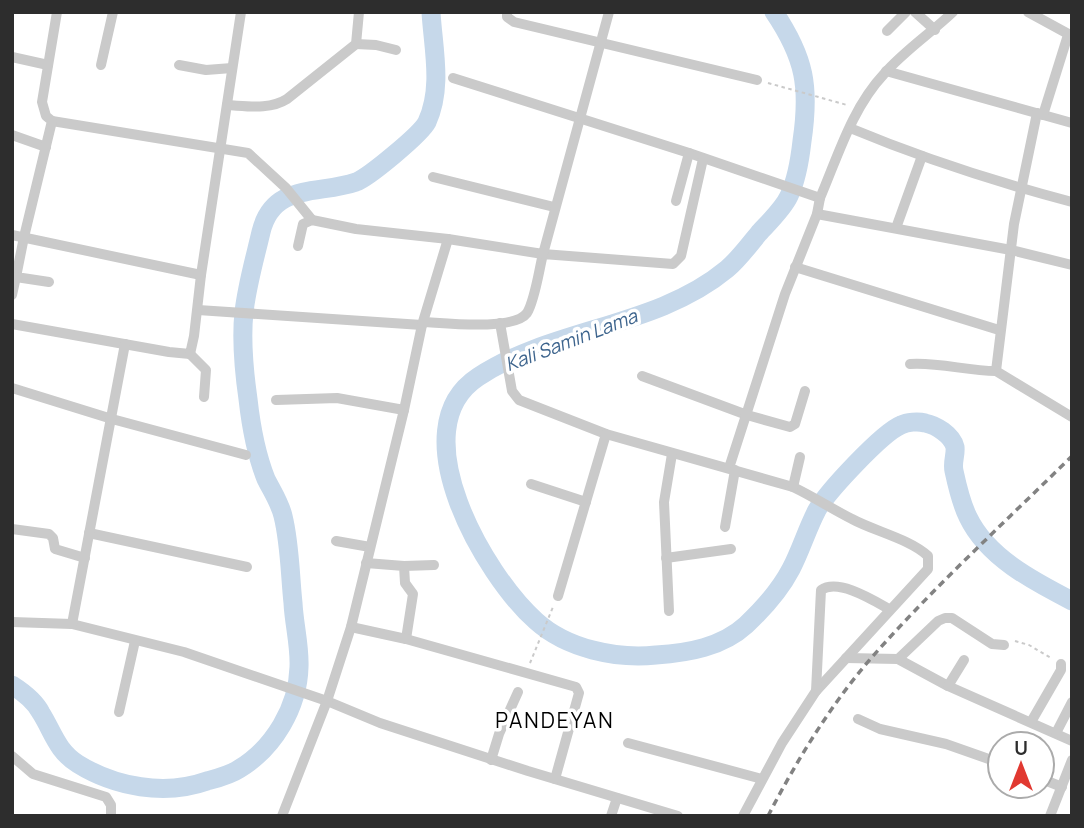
<svg xmlns="http://www.w3.org/2000/svg" width="1084" height="828" font-family="Manrope,sans-serif">
  <style>
    .lines { fill: none; stroke-linecap: round; stroke-linejoin: round }
    .river { stroke: #c6d8ea; stroke-width: 19 }
    .path { stroke: #cacaca; stroke-width: 2; stroke-dasharray: 3.5 3.5; stroke-linecap: butt }
    .street { stroke: #cacaca; stroke-width: 10 }
    .rail { stroke: #828282; stroke-width: 3.5; stroke-dasharray: 7 5; stroke-linecap: butt }
    .labels { text-anchor: middle; dominant-baseline: central; stroke-width: 7; stroke-linejoin: round; paint-order: stroke }
    .water-label { font-size: 19px; font-style: italic; fill: #3d648d; stroke: #fff }
    .quarter-label { font-size: 21px; letter-spacing: 2px; fill: #000; stroke: #fff }
  </style>
  <rect width="100%" height="100%" fill="#fff"/>
  <g class="lines">
    <g class="river">
      <path d="M774,12C805,58 810,87 802,141C800,159 797,179 789,196C783,209 769,222 759,233C749,245 739,259 727,269C656,328 554,327 478,377C399,429 485,576 536,621C567,649 616,659 656,655C688,653 722,647 746,625C763,609 780,590 791,569C801,550 807,529 817,510C828,491 882,433 901,425C907,422 918,421 925,423C936,425 952,435 955,447C956,455 952,462 954,471C957,485 961,503 968,517C987,557 1033,581 1072,601"/>
      <path d="M12,685C23,692 35,701 41,713C53,732 57,751 78,764C115,787 165,796 207,781C218,778 230,775 239,769C274,748 298,707 299,667C300,646 294,624 293,603C290,575 290,544 283,516C280,503 272,491 266,479C256,454 251,426 248,399C244,371 241,340 244,312C247,285 255,258 261,232C273,182 319,195 356,182C369,177 421,134 427,122C443,87 433,48 431,12"/>
    </g>
    <g class="path">
      <path d="M768,83L847,105"/>
      <path d="M1015,641L1029,645L1051,658"/>
      <path d="M530,663L553,607"/>
    </g>
    <g class="street">
      <path d="M507,12V17L514,22L757,80"/>
      <path d="M915,12L935,30"/>
      <path d="M1028,12L1072,36"/>
      <path d="M887,31L906,12"/>
      <path d="M356,44L376,45L396,50"/>
      <path d="M12,57L48,65"/>
      <path d="M101,65L113,12"/>
      <path d="M179,65L206,70L232,68"/>
      <path d="M886,71L1072,123"/>
      <path d="M453,78L689,153L820,198C838,156 852,108 884,74C904,51 931,33 953,12"/>
      <path d="M227,105C247,106 270,110 287,99L356,44L359,12"/>
      <path d="M1037,113L1014,224L996,371L1072,417"/>
      <path d="M1043,115L1068,35"/>
      <path d="M52,121L248,153L286,188L312,220"/>
      <path d="M850,128C922,158 996,182 1072,202"/>
      <path d="M12,135L46,147"/>
      <path d="M433,177L554,207"/>
      <path d="M676,201L689,153"/>
      <path d="M817,214L1011,250L1072,265"/>
      <path d="M896,228L922,156"/>
      <path d="M12,235L201,275"/>
      <path d="M298,246L303,224L312,220L356,229L448,239"/>
      <path d="M795,267L999,330"/>
      <path d="M49,282L16,277L24,237L52,121L46,116L42,102L57,12"/>
      <path d="M12,295L16,277"/>
      <path d="M198,310L422,325"/>
      <path d="M424,322C445,323 514,331 527,313C535,300 539,270 543,254L673,264L681,256L703,159"/>
      <path d="M500,323L512,391L519,400L606,434L793,487C814,497 832,509 852,519C874,531 910,539 928,556V569L816,691L782,743L743,816"/>
      <path d="M12,324L169,352L190,354L194,336L201,275L241,12"/>
      <path d="M190,354L206,370L204,397"/>
      <path d="M910,364C939,362 967,371 996,371"/>
      <path d="M642,376L747,415L790,427L795,424L805,391"/>
      <path d="M12,388L112,419L246,455"/>
      <path d="M276,400L337,398L404,410"/>
      <path d="M729,468L785,294L817,214L820,198"/>
      <path d="M531,484L586,502"/>
      <path d="M793,487L800,457"/>
      <path d="M725,527L735,470"/>
      <path d="M12,529L49,534L53,538L55,549L85,558"/>
      <path d="M89,533L247,567"/>
      <path d="M336,541L370,547"/>
      <path d="M666,558L731,549"/>
      <path d="M366,563L404,566L405,583L413,594L406,639"/>
      <path d="M404,566L434,565"/>
      <path d="M558,596L606,434"/>
      <path d="M669,611L664,502L672,454"/>
      <path d="M12,622L72,624L184,652L327,701L380,723L528,771L678,816"/>
      <path d="M72,624L125,344"/>
      <path d="M351,627L406,639L576,687L579,693L555,779"/>
      <path d="M846,658L898,659L948,686L1072,741"/>
      <path d="M898,659L938,621L945,618H952L992,644L1004,645"/>
      <path d="M948,686L964,660"/>
      <path d="M816,691L821,590C838,578 873,600 889,609"/>
      <path d="M119,712L135,641"/>
      <path d="M858,719L880,729L946,744L1000,763"/>
      <path d="M1031,722L1061,670V664"/>
      <path d="M1056,733L1072,702"/>
      <path d="M628,743L762,779"/>
      <path d="M12,756L33,774L106,797L111,805V816"/>
      <path d="M491,760L499,734L518,692"/>
      <path d="M1042,779L1062,787"/>
      <path d="M282,816L327,701L351,627L404,410L422,325L448,239L543,254L609,12"/>
      <path d="M611,816L617,798"/>
      <path d="M1050,816L1072,760"/>
    </g>
    <path class="rail" d="M768,816C797,760 831,704 873,656C935,586 1005,522 1072,456"/>
  </g>
  <g class="labels">
    <g class="water-label">
      <text transform="translate(571 340) rotate(-21)">Kali Samin Lama</text>
    </g>
    <g class="quarter-label">
      <text x="555" y="720">PANDEYAN</text>
    </g>
  </g>
  <rect width="1084" height="828" fill="none" stroke="#2d2d2d" stroke-width="28"/>
  <g transform="translate(1021 765)"><circle r="33" fill="#ffffff" stroke="#ababab" stroke-width="2"/>
  <path d="M0-5L12 26L0 18L-12 26Z" fill="#e13931"/>
  <text y="-10" font-size="19" font-weight="bold" text-anchor="middle" fill="#2d2d2d">U</text>
  </g>
</svg>
